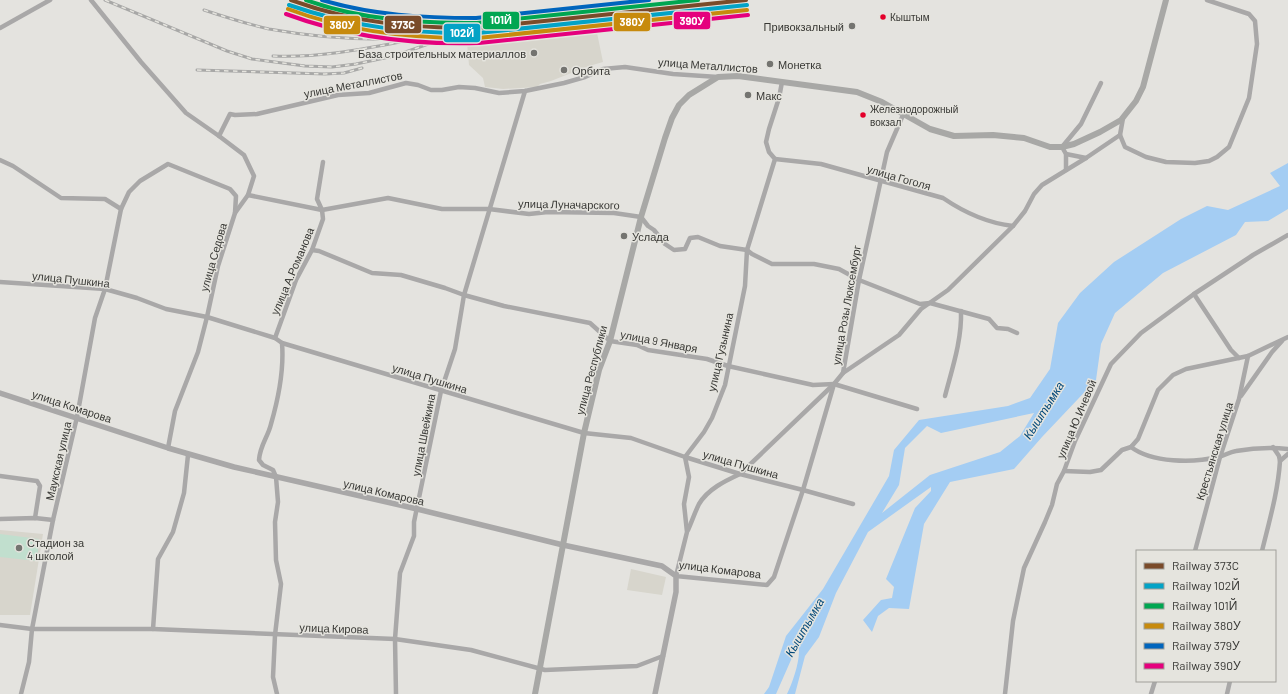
<svg xmlns="http://www.w3.org/2000/svg" width="1288" height="694" font-family="Barlow,sans-serif">
  <style>
    .built { fill: #d7d5cc }
    .green { fill: #c1dfce }
    .water { fill: #a4cdf3; fill-rule: evenodd }
    .lines { fill: none; stroke-linecap: round; stroke-linejoin: round }
    .minor { stroke: #a9a8a8; stroke-width: 4.5 }
    .tertiary { stroke: #a9a8a8; stroke-width: 5.5 }
    .secondary { stroke: #a8a8a6; stroke-width: 6 }
    .rail-casing { stroke: #a8a8a7; stroke-width: 3 }
    .rail { stroke: #e5e4de; stroke-width: 1.5; stroke-dasharray: 4.5; stroke-linecap: butt }
    .rail-1-casing { stroke: #e5e4de; stroke-width: 7 }
    .rail-2-casing { stroke: #e5e4de; stroke-width: 7 }
    .rail-3-casing { stroke: #e5e4de; stroke-width: 7 }
    .rail-4-casing { stroke: #e5e4de; stroke-width: 7 }
    .rail-5-casing { stroke: #e5e4de; stroke-width: 7 }
    .rail-6-casing { stroke: #e5e4de; stroke-width: 7 }
    .rail-1 { stroke: #7a4b2a; stroke-width: 4 }
    .rail-2 { stroke: #03a3c6; stroke-width: 4 }
    .rail-3 { stroke: #00a651; stroke-width: 4 }
    .rail-4 { stroke: #c78a0d; stroke-width: 4 }
    .rail-5 { stroke: #0065bd; stroke-width: 4 }
    .rail-6 { stroke: #e5007d; stroke-width: 4 }
    .bus-dot { fill: #e4002b; stroke: #e5e4de; stroke-width: 1.5 }
    .poi-dot { fill: #747470; stroke: #e5e4de; stroke-width: 1.5 }
    .labels { text-anchor: middle; dominant-baseline: central; stroke-width: 3; stroke-linejoin: round; paint-order: stroke }
    .bus-label { font-size: 10px; fill: #383835; stroke: #e5e4de; text-anchor: start }
    .poi-label { font-size: 11px; fill: #383835; stroke: #e5e4de; text-anchor: start }
    .street-label { font-size: 11px; fill: #383835; stroke: #e5e4de }
    .water-label { font-size: 12px; font-style: italic; fill: #024879; stroke: #e5e4de }
    .line-badge { stroke: #e5e4de; stroke-width: 1.5 }
    .badge-label { font-size: 11px; text-anchor: middle; font-weight: bold; fill: #fff }
  </style>
  <rect width="100%" height="100%" fill="#e4e3df"/>
  <g class="built">
    <path d="M595,23L603,62L589,66L551,81L540,84L537,87L503,89L485,87L483,78L469,65L467,43L496,36Z"/>
    <path d="M0,530L43,534L30,615H0Z"/>
    <path d="M631,569L666,577L662,595L627,590Z"/>
  </g>
  <path class="green" d="M0,534L39,539L37,561L0,557Z"/>
  <path class="water" d="M1288,163V209L1268,221L1245,222L1236,235L1163,273L1115,313L1101,344L1096,380L1042,437L1014,469L950,482L924,524L909,609L889,608L878,616L872,632L863,620L881,600L892,598L894,587L886,579L915,508L931,491V487L868,532L836,593L819,637L805,656L795,694H787C793,682 802,656 798,644L776,694H764L769,687L786,636L823,589L889,476L894,450L919,420L1008,406L1030,398L1050,369L1058,323L1080,293L1114,262L1181,219L1207,206L1228,210L1280,186L1270,173ZM1034,413L1020,436L1000,452L930,475L882,513L899,485L905,448L927,426L941,433Z"/>
  <g class="lines">
    <g class="minor">
      <path d="M91,0L141,62L186,113L219,136"/>
      <path d="M0,28L50,0"/>
      <path d="M782,82L779,98L769,129L766,142L769,152L775,159L747,250L745,286L725,385L712,418L704,432L685,457L689,477L684,504L687,532L676,576L767,585L774,577L803,490L834,384L843,373L859,280L887,152L903,115"/>
      <path d="M1120,135L1125,147L1146,157L1166,162L1195,163L1209,161L1217,157L1229,147L1249,98L1257,44L1255,21L1249,14L1207,0"/>
      <path d="M1066,154L1086,158"/>
      <path d="M775,159L821,164L943,198C965,213 987,223 1013,226"/>
      <path d="M0,160L13,166L61,198L105,199L121,209"/>
      <path d="M1066,170V154L1062,147L1081,124L1101,83"/>
      <path d="M248,195L322,210L388,198L442,209H489L529,214L548,212L614,213L641,217L648,226L654,230L665,244L674,250L685,249L690,238L698,237L720,246L747,250L752,254L772,264H814L839,269L859,280L920,304L930,303L989,319L997,328L1008,329L1017,333"/>
      <path d="M312,250L319,251L372,273L401,275L445,288L464,295L504,306L590,323L610,341L637,345L648,350L707,359L728,366L813,385L834,384L917,409"/>
      <path d="M0,282L105,289L137,298L166,309L207,317L275,338L282,343L584,433L631,438L685,457L740,474L803,490L853,504"/>
      <path d="M1194,294L1231,350L1239,358"/>
      <path d="M275,338L296,280L312,250L323,219L322,210L317,199L323,162"/>
      <path d="M843,373L899,335L921,309L948,290L1013,226L1025,211L1034,194L1042,185L1086,158L1120,135L1123,118"/>
      <path d="M945,396C952,369 962,340 961,311"/>
      <path d="M1241,396L1272,352L1282,341"/>
      <path d="M1131,447C1152,463 1193,463 1218,457C1224,456 1229,452 1236,451C1253,448 1271,447 1288,449"/>
      <path d="M1273,447L1279,456L1280,461"/>
      <path d="M168,448L175,411L198,352L207,317L218,266L235,213L248,195L254,176L244,155L219,136L230,114L235,115L257,114L338,95L369,93L406,83L418,85L431,90H442L459,87L475,88L499,93L525,91L564,83L585,77L603,69L625,67L673,74L718,77"/>
      <path d="M1064,471L1090,472L1101,470L1122,450L1131,447L1138,439L1158,390L1173,375L1186,369L1248,356L1288,337"/>
      <path d="M0,476L37,481L40,486L35,518"/>
      <path d="M0,519L35,518L53,520"/>
      <path d="M688,530C692,521 695,512 699,504C708,489 725,481 740,474L833,385"/>
      <path d="M1195,551L1220,457L1239,399L1248,356"/>
      <path d="M1262,551C1269,522 1278,492 1280,461L1288,454"/>
      <path d="M0,625L32,629H153L395,639L471,650L545,670L637,666L663,656"/>
      <path d="M153,629L158,559L173,532L184,493L188,455"/>
      <path d="M21,694L29,662L32,629L53,520L77,417L95,318L105,289L121,209L129,192L140,181L168,164L230,189L236,196L235,213"/>
      <path d="M277,694L273,677L275,635L281,584L276,560L275,522L278,502L276,477L273,470L263,465L259,460C260,445 268,437 271,424C278,400 284,368 282,343"/>
      <path d="M396,694L395,639L400,573L414,536V522L441,391L455,349L464,295L525,91"/>
      <path d="M1005,694L1013,621L1024,568L1045,522L1052,505L1057,484L1064,471L1075,441L1111,364L1141,333L1194,294L1253,255L1288,235"/>
      <path d="M1151,694L1155,681"/>
      <path d="M1227,694L1230,681"/>
    </g>
    <path class="tertiary" d="M0,393L168,448L234,467L417,509L563,545L662,566L676,576V592L655,694"/>
    <path class="secondary" d="M535,694L584,433L599,370L610,341L641,217L665,138L672,118L679,105L689,95L718,77L738,76L857,92L882,102L930,129L954,136L993,135L1014,137L1024,138L1050,147H1062L1074,144L1100,132L1121,120L1136,101L1143,87L1166,0"/>
    <g class="rail-casing">
      <g id="rail">
        <path d="M105,0L227,51L252,59L305,66L332,67L356,64L394,56L434,42L479,32L590,21"/>
        <path d="M204,10C225,17 247,24 269,29C325,39 385,42 441,36"/>
        <path d="M273,56C316,58 358,50 400,42"/>
        <path d="M197,70L325,74L344,73L362,68"/>
      </g>
    </g>
    <use href="#rail" class="rail"/>
    <g class="rail-1-casing">
      <path id="rail-1" d="M291,0C354,23 411,28 477,28L746,0"/>
    </g>
    <g class="rail-2-casing">
      <path id="rail-2" d="M289,5C352,27 412,34 478,33L747,5"/>
    </g>
    <g class="rail-3-casing">
      <path id="rail-3" d="M306,0C361,20 419,23 477,23L698,0"/>
    </g>
    <g class="rail-4-casing">
      <path id="rail-4" d="M288,9C349,32 412,39 478,38L747,10"/>
    </g>
    <g class="rail-5-casing">
      <path id="rail-5" d="M322,0C372,15 424,18 476,18L649,0"/>
    </g>
    <g class="rail-6-casing">
      <path id="rail-6" d="M286,14C348,37 412,45 479,43L748,15"/>
    </g>
    <use href="#rail-1" class="rail-1"/>
    <use href="#rail-2" class="rail-2"/>
    <use href="#rail-3" class="rail-3"/>
    <use href="#rail-4" class="rail-4"/>
    <use href="#rail-5" class="rail-5"/>
    <use href="#rail-6" class="rail-6"/>
  </g>
  <g class="bus-dot">
    <circle cx="883" cy="17" r="3.5"/>
    <circle cx="863" cy="115" r="3.5"/>
  </g>
  <g class="poi-dot">
    <circle cx="852" cy="26" r="4"/>
    <circle cx="534" cy="53" r="4"/>
    <circle cx="770" cy="64" r="4"/>
    <circle cx="564" cy="70" r="4"/>
    <circle cx="748" cy="95" r="4"/>
    <circle cx="624" cy="236" r="4"/>
    <circle cx="19" cy="548" r="4"/>
  </g>
  <g class="labels">
    <g class="bus-label">
      <text x="890" y="17">Кыштым</text>
      <text x="870" y="109">Железнодорожный<tspan x="870" dy="13">вокзал</tspan></text>
    </g>
    <g class="poi-label">
      <text x="844" y="26" text-anchor="end">Привокзальный</text>
      <text x="526" y="53" text-anchor="end">База cтроительных материаллов</text>
      <text x="778" y="64">Монетка</text>
      <text x="572" y="70">Орбита</text>
      <text x="756" y="95">Макс</text>
      <text x="632" y="236">Услада</text>
      <text x="27" y="542">Стадион за<tspan x="27" dy="13">4 школой</tspan></text>
    </g>
    <g class="street-label">
      <text transform="translate(708 65) rotate(4)">улица Металлистов</text>
      <text transform="translate(353 84) rotate(-11)">улица Металлистов</text>
      <text transform="translate(899 177) rotate(16)">улица Гоголя</text>
      <text transform="translate(569 204) rotate(1)">улица Луначарского</text>
      <text transform="translate(213 257) rotate(-74)">улица Седова</text>
      <text transform="translate(292 271) rotate(-67)">улица А.Романова</text>
      <text transform="translate(71 279) rotate(6)">улица Пушкина</text>
      <text transform="translate(846 305) rotate(-80)">улица Розы Люксембург</text>
      <text transform="translate(659 341) rotate(11)">улица 9 Января</text>
      <text transform="translate(720 352) rotate(-77)">улица Гузынина</text>
      <text transform="translate(591 370) rotate(-75)">улица Республики</text>
      <text transform="translate(430 378) rotate(17)">улица Пушкина</text>
      <text transform="translate(72 406) rotate(18)">улица Комарова</text>
      <text transform="translate(1076 419) rotate(-67)">улица Ю.Ичевой</text>
      <text transform="translate(423 435) rotate(-79)">улица Швейкина</text>
      <text transform="translate(1214 451) rotate(-73)">Крестьянская улица</text>
      <text transform="translate(58 461) rotate(-77)">Маукская улица</text>
      <text transform="translate(741 464) rotate(16)">улица Пушкина</text>
      <text transform="translate(384 492) rotate(13)">улица Комарова</text>
      <text transform="translate(720 569) rotate(7)">улица Комарова</text>
      <text transform="translate(334 628) rotate(2)">улица Кирова</text>
    </g>
    <g class="water-label">
      <text transform="translate(1043 410) rotate(-58)">Кыштымка</text>
      <text transform="translate(804 627) rotate(-60)">Кыштымка</text>
    </g>
  </g>
  <g class="line-badge">
    <rect x="482" y="11" width="38" height="19" rx="4" fill="#00a651"/>
    <rect x="673" y="11" width="38" height="19" rx="4" fill="#e5007d"/>
    <rect x="613" y="12" width="38" height="20" rx="4" fill="#c78a0d"/>
    <rect x="384" y="15" width="38" height="19" rx="4" fill="#7a4b2a"/>
    <rect x="323" y="15" width="38" height="20" rx="4" fill="#c78a0d"/>
    <rect x="443" y="23" width="38" height="20" rx="4" fill="#03a3c6"/>
  </g>
  <g class="badge-label">
    <text x="501" y="24">101Й</text>
    <text x="692" y="25">390У</text>
    <text x="632" y="26">380У</text>
    <text x="403" y="29">373C</text>
    <text x="342" y="29">380У</text>
    <text x="462" y="37">102Й</text>
  </g>
  <rect x="1136" y="550" width="140" height="132" fill="#e5e4de" stroke="#a09f9a"/>
  <rect x="1144" y="563" width="20" height="6" fill="#7a4b2a" stroke="#a09f9a"/>
  <text x="1172" y="570" font-size="12" fill="#383835">Railway 373C</text>
  <rect x="1144" y="583" width="20" height="6" fill="#03a3c6" stroke="#a09f9a"/>
  <text x="1172" y="590" font-size="12" fill="#383835">Railway 102Й</text>
  <rect x="1144" y="603" width="20" height="6" fill="#00a651" stroke="#a09f9a"/>
  <text x="1172" y="610" font-size="12" fill="#383835">Railway 101Й</text>
  <rect x="1144" y="623" width="20" height="6" fill="#c78a0d" stroke="#a09f9a"/>
  <text x="1172" y="630" font-size="12" fill="#383835">Railway 380У</text>
  <rect x="1144" y="643" width="20" height="6" fill="#0065bd" stroke="#a09f9a"/>
  <text x="1172" y="650" font-size="12" fill="#383835">Railway 379У</text>
  <rect x="1144" y="663" width="20" height="6" fill="#e5007d" stroke="#a09f9a"/>
  <text x="1172" y="670" font-size="12" fill="#383835">Railway 390У</text>
</svg>
